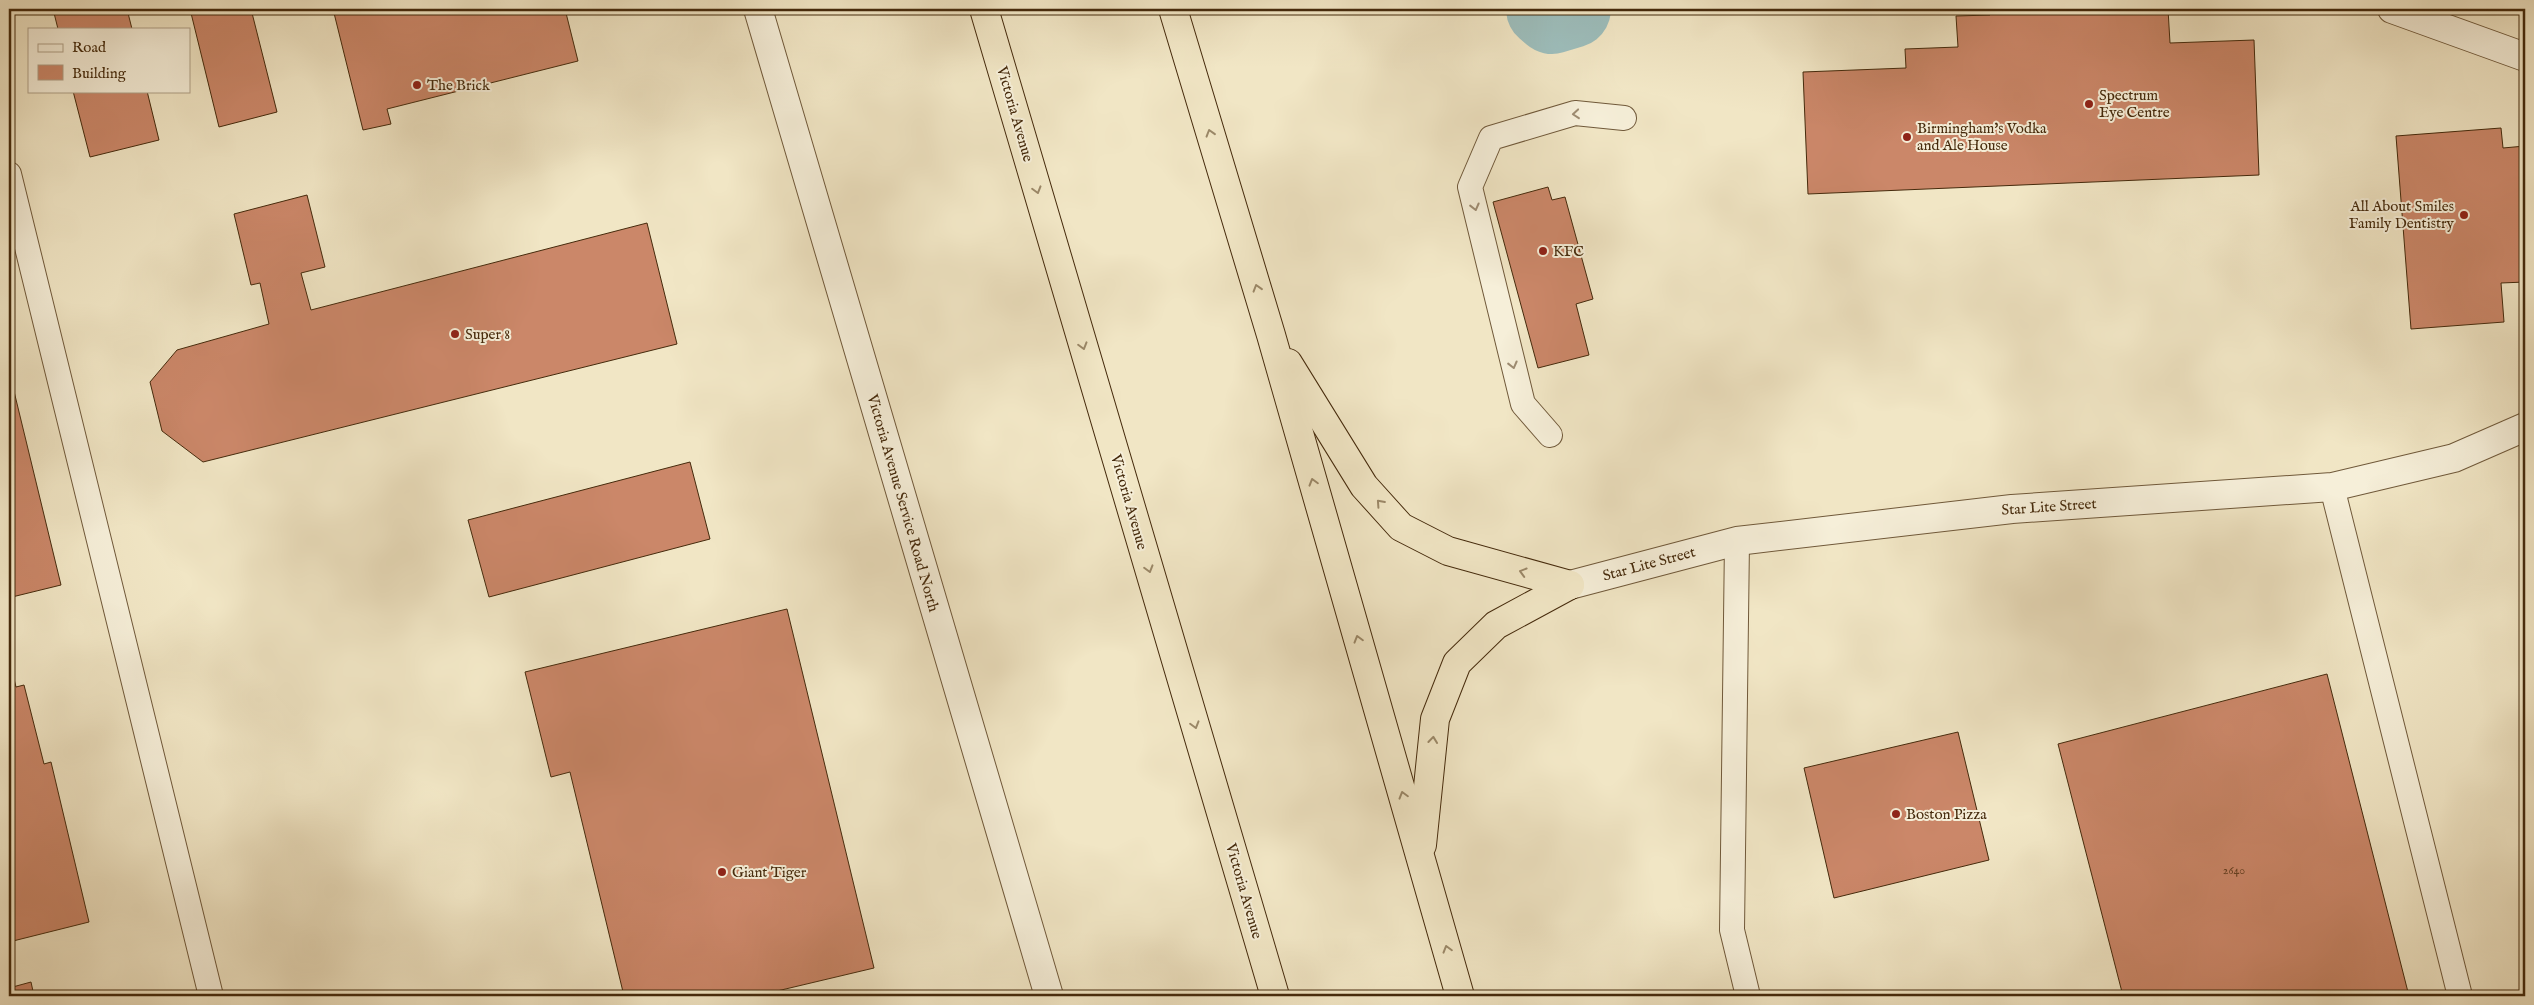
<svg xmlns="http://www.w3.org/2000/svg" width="2534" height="1005" font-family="'IM FELL English',serif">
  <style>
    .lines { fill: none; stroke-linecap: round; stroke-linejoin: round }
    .river { stroke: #9dbebc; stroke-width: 78 }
    .building { fill: #cb8769; stroke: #452a0c }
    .service-casing { stroke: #70593a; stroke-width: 26 }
    .minor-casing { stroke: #70593a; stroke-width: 30 }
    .tertiary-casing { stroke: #70593a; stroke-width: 30 }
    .trunk-casing { stroke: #452a0c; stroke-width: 30 }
    .service { stroke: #f6efd9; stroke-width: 24 }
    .minor { stroke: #f6efd9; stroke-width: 28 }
    .tertiary { stroke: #f6efd9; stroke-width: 28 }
    .trunk { stroke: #f1e6c5; stroke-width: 28 }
    .oneway { stroke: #9e8c72 }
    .oneway2 { stroke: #9b8868 }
    .poi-dot { fill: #8f2418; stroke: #f6efd9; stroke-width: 2 }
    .labels { text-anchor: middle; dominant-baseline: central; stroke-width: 4; stroke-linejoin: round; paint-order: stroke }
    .number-label { font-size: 12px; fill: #664123 }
    .poi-label { font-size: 15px; fill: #452a0c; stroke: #f6efd9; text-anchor: start }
    .street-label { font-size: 15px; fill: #452a0c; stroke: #f6efd9 }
  </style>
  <rect width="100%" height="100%" fill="#f1e6c5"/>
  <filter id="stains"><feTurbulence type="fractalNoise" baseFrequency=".004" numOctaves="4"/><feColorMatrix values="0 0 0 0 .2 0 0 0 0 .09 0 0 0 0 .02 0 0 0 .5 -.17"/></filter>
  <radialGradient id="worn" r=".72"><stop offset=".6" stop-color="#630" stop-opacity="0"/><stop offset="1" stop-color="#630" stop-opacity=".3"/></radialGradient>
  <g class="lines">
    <path class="river" d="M1545,9L1552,15L1572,9"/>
  </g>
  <g class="building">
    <path d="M53,9H127L132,29H58Z"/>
    <path d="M190,9H251L277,112L219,127Z"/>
    <path d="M333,9H565L578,61L387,109L391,124L363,130Z"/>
    <path d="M1990,9H2168L2170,43L2254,40L2259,175L1808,194L1803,72L1906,68L1905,49L1958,47L1956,16L1990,15Z"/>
    <path d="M73,91H147L159,140L90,157Z"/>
    <path d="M2501,128L2503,148L2525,146V282L2501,283L2504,322L2411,329L2396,136Z"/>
    <path d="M1548,187L1552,200L1565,197L1593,299L1576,304L1589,355L1538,368L1493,202Z"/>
    <path d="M307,195L325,267L301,273L311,310L647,223L677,344L203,462L162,431L150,382L177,350L269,324L260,283L251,285L234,214Z"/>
    <path d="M9,383H12L61,585L12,597L9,582Z"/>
    <path d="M690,462L710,539L489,597L468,520Z"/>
    <path d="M787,609L874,968L756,996H624L570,772L551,777L525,672Z"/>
    <path d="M9,659L16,687L24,685L44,764L51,762L89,922L9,942Z"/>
    <path d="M2327,674L2409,996H2123L2058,744Z"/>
    <path d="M1958,732L1989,860L1834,898L1804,768Z"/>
    <path d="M31,982L34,996H9V988Z"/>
  </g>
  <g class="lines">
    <g class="service-casing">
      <g id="service">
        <path d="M9,174L211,996"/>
        <path d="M1550,435L1523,404L1470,187L1491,138L1575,113L1624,118"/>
        <path d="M2332,487L2460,996"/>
        <path d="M1737,541L1732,930L1748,996"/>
      </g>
    </g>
    <g class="minor-casing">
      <path id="minor" d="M1570,585L1737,541L2012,509L2332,487L2454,458L2525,427"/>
    </g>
    <g class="tertiary-casing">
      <g id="tertiary">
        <path d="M758,9L1049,996"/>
        <path d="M2392,9L2525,57"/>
      </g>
    </g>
    <g class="trunk-casing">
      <g id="trunk">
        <path d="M984,9L1275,996"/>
        <path d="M1173,9L1271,335L1460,996"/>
        <path d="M1288,363L1364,486L1401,527L1448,551L1570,585"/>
        <path d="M1422,845L1435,719L1457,663L1496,625L1570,585"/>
      </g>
    </g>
    <use href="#service" class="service"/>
    <use href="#minor" class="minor"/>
    <use href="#tertiary" class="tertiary"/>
    <use href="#trunk" class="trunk"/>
  </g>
  <defs><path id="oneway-chevron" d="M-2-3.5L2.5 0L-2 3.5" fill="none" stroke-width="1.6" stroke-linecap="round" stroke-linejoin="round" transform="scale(1.25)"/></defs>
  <g class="oneway">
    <use href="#oneway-chevron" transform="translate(1576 114) rotate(175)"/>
    <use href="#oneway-chevron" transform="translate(1475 207) rotate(76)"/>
    <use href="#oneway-chevron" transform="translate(1513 365) rotate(76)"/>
  </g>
  <g class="oneway2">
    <use href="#oneway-chevron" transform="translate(1210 133) rotate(-107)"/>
    <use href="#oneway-chevron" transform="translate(1037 190) rotate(74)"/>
    <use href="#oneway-chevron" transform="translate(1257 288) rotate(-107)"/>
    <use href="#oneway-chevron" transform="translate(1083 346) rotate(74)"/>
    <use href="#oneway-chevron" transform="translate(1313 482) rotate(-106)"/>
    <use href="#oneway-chevron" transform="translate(1380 503) rotate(-132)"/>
    <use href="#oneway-chevron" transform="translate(1149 569) rotate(74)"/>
    <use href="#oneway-chevron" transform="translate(1523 572) rotate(-164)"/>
    <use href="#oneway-chevron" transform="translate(1358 639) rotate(-106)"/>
    <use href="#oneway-chevron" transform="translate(1195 725) rotate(74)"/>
    <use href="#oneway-chevron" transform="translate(1433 740) rotate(-84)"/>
    <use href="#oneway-chevron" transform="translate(1403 795) rotate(-106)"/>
    <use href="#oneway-chevron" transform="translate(1447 949) rotate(-106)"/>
  </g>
  <g class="poi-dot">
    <circle cx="417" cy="85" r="5"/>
    <circle cx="2089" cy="104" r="5"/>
    <circle cx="1907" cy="137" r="5"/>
    <circle cx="2464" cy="215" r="5"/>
    <circle cx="1543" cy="251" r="5"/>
    <circle cx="455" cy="334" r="5"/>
    <circle cx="1896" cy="814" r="5"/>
    <circle cx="722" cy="872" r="5"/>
  </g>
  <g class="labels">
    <g class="number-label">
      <text x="2234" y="870">2640</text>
    </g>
    <g class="poi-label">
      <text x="427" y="85">The Brick</text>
      <text x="2099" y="95">Spectrum<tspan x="2099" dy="17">Eye Centre</tspan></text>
      <text x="1917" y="128">Birmingham's Vodka<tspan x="1917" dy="17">and Ale House</tspan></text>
      <text x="2454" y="206" text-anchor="end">All About Smiles<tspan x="2454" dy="17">Family Dentistry</tspan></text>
      <text x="1553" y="251">KFC</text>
      <text x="465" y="334">Super 8</text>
      <text x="1906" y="814">Boston Pizza</text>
      <text x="732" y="872">Giant Tiger</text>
    </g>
    <g class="street-label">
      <text transform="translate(1015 114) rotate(74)">Victoria Avenue</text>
      <text transform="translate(1129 502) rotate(74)">Victoria Avenue</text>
      <text transform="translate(903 503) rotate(74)">Victoria Avenue Service Road North</text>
      <text transform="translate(2049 507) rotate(-4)">Star Lite Street</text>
      <text transform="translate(1649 564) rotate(-15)">Star Lite Street</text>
      <text transform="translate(1244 891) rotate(74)">Victoria Avenue</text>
    </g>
  </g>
  <rect width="2534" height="1005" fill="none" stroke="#f1e6c5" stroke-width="30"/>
  <rect x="10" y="10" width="2514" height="985" fill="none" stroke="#452a0c" stroke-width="2.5"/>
  <rect x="15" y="15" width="2504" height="975" fill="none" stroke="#452a0c"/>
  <rect x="28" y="28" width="162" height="65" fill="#f6efd9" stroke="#afa087"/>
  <rect x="38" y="44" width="25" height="8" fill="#f6efd9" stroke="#afa087"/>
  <text x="72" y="52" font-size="15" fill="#452a0c">Road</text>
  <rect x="38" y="65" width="25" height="15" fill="#cb8769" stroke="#afa087"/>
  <text x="72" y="78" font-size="15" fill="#452a0c">Building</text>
  <rect width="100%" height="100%" filter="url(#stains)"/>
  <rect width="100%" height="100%" fill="url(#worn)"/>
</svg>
